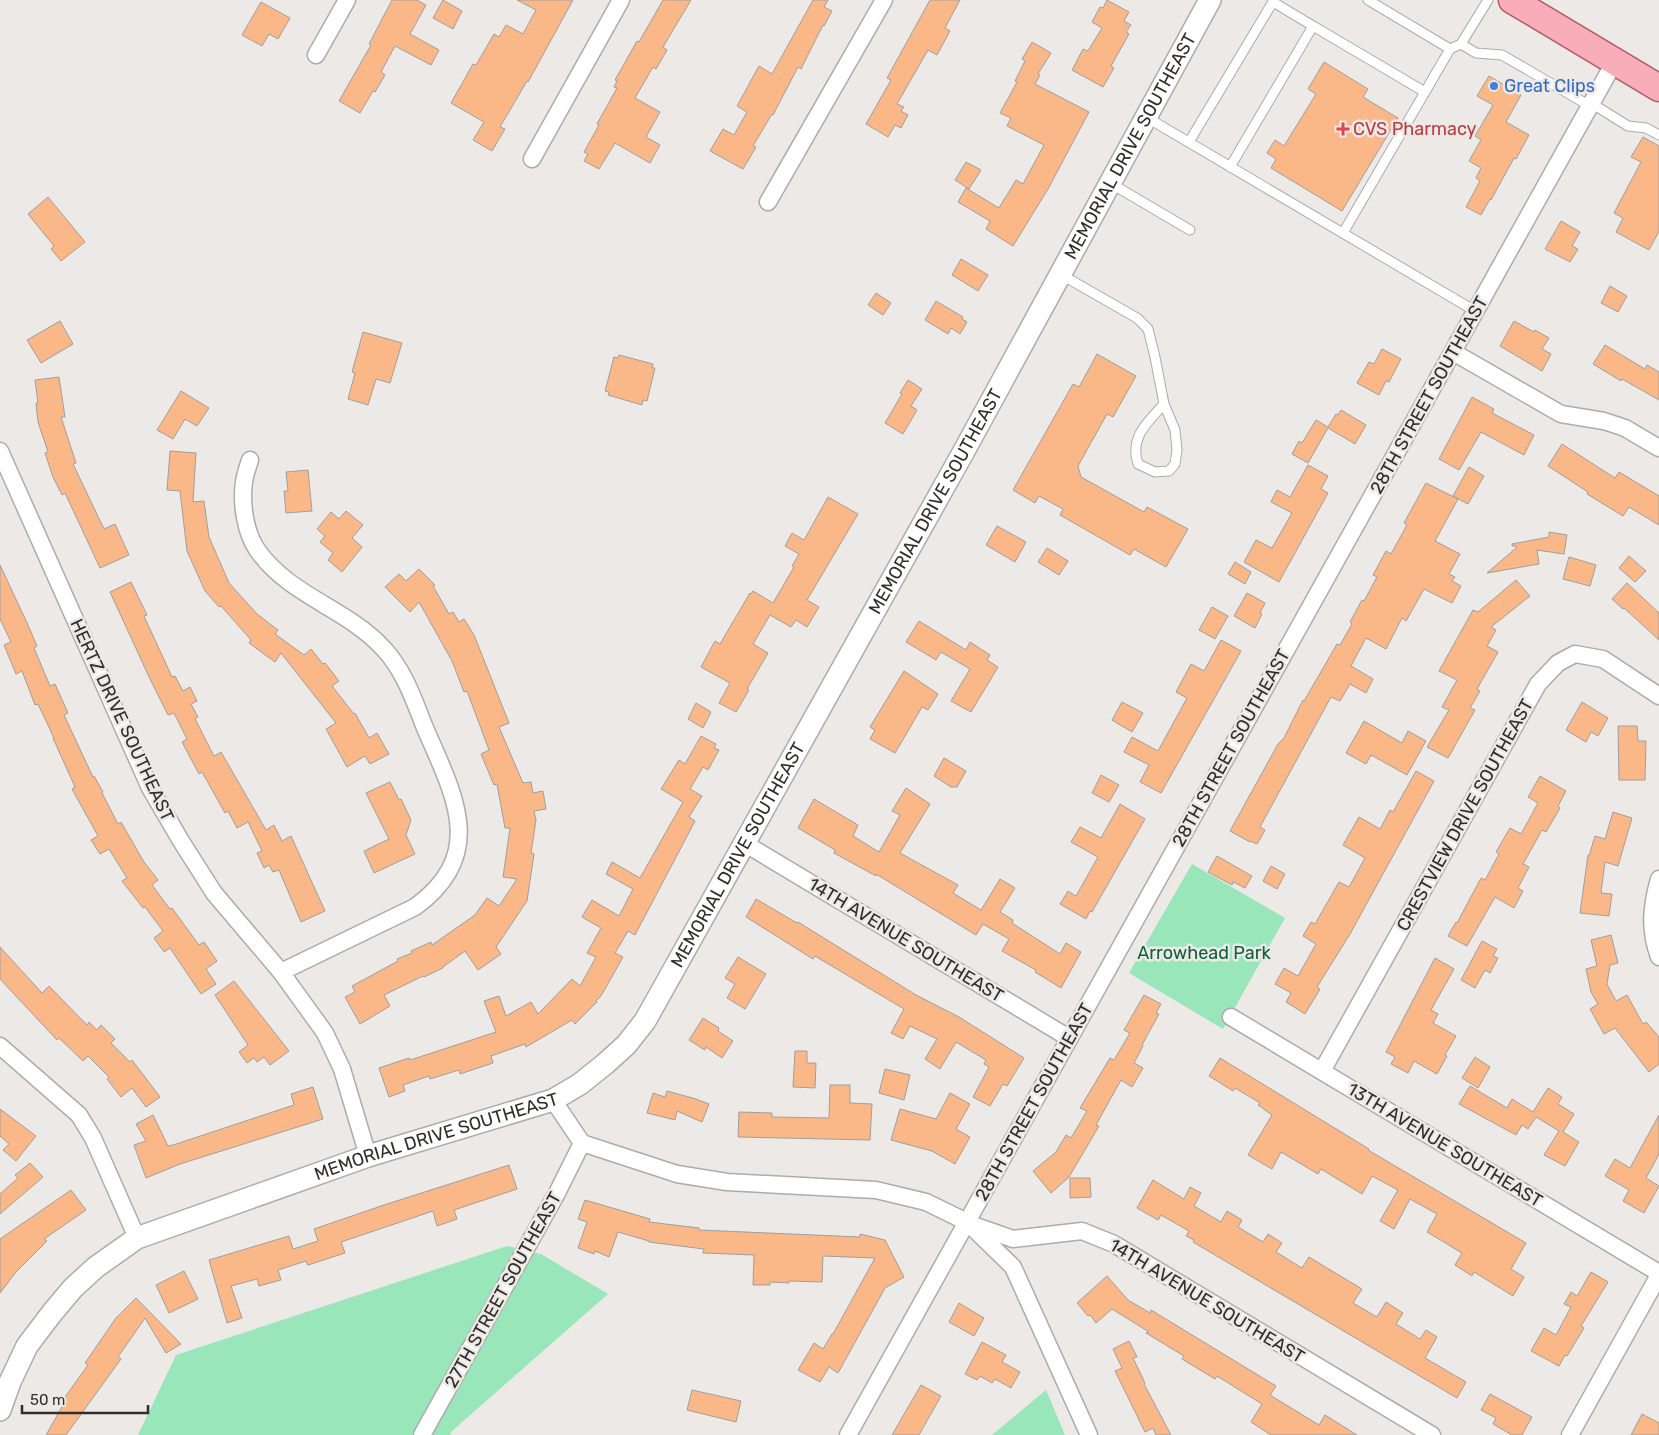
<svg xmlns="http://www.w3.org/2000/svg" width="1659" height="1435" font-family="Rubik,sans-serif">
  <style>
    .green { fill: #99e6bb }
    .building { fill: #fab889; stroke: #a19e9c }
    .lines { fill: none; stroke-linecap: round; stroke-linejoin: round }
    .service-casing { stroke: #aeaba8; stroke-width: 11 }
    .minor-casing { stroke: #aeaba8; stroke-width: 19 }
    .tertiary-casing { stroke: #aeaba8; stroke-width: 24 }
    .primary-casing { stroke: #ae5d68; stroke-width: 29 }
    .service { stroke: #fff; stroke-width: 9 }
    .minor { stroke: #fff; stroke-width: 16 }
    .tertiary { stroke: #fff; stroke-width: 21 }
    .primary { stroke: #f8adb8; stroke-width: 26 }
    .shop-dot { fill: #3f7fe0; stroke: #ece9e6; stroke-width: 2 }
    .health-dot { fill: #e0444e; stroke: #ece9e6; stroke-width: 2 }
    .labels { text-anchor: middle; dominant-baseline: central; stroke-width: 5; stroke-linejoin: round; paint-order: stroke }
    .shop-label { font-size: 18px; fill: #366cbe; stroke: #ece9e6; text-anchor: start }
    .health-label { font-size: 18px; fill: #be3a42; stroke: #ece9e6; text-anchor: start }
    .street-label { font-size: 18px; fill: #2f2e2c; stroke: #ece9e6 }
    .park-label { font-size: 18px; fill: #0f5e3c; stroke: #ece9e6 }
  </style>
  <rect width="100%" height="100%" fill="#ece9e6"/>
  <g class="green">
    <path d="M1192,864L1285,918L1223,1029L1129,973Z"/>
    <path d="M507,1246L541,1254L608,1294L452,1431L450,1435H138L176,1355Z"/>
    <path d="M1046,1390L1065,1435H992Z"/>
  </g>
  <g class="building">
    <path d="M392,0H417L426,5L410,34L439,50L431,65L395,46L381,72L385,75L375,92L373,91L360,113L339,101L371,45L369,44Z"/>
    <path d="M443,0L462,11L453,29L433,18Z"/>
    <path d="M517,0H573L528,82L527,81L500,127L505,129L492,151L473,140L484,122L451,103L473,64L476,65L494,34L499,37L506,25L523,34L536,10Z"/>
    <path d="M663,0H691L663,47L667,50L656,69L653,67L635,98L660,112L646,137L660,145L650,163L615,143L599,169L584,161L588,154L584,152L599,125L597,124L617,88L614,87L617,81L615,80L637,41L639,42Z"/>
    <path d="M813,0H828L824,7L832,11L824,26L823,25L801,69L798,67L773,115L772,114L753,146L756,147L743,169L710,151L723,129L734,135L747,112L737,106L759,66L772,74Z"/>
    <path d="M930,0H960L945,28L950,31L937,55L928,50L897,104L904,107L901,111L908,115L901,128L895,125L888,137L866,124L891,80L887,78Z"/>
    <path d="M1107,0L1129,12L1124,21L1131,25L1126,32L1129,34L1111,66L1114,68L1103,87L1072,70L1083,49L1088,51L1102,28L1092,22L1100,7L1103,8Z"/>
    <path d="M261,2L290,18L278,39L269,34L262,46L242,35Z"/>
    <path d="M1032,42L1051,53L1038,74L1040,75L1035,84L1089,112L1048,189L1013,246L986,229L990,221L958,202L966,188L999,208L1016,180L1023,184L1044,145L1007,126L1011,118L1000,113L1017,82L1015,81L1025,61L1022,59Z"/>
    <path d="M1324,62L1368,89L1363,97L1398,118L1342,211L1271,168L1276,159L1267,153L1275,140L1284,146L1316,94L1308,89Z"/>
    <path d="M1489,76L1521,95L1506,122L1529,135L1516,159L1514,158L1491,200L1490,199L1481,215L1466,207L1480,181L1476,178L1481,168L1469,161L1481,140L1475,136L1493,105L1477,96Z"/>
    <path d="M1643,137L1659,146V231L1649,250L1616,232L1623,218L1614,213L1641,162L1631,157Z"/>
    <path d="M966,162L981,170L969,189L955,180Z"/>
    <path d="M48,197L85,242L61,261L51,249L54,246L28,214Z"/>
    <path d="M1561,221L1580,232L1572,246L1578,249L1570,262L1545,249Z"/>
    <path d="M961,259L988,275L978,291L952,275Z"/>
    <path d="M1610,286L1627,296L1618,312L1601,303Z"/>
    <path d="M876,293L891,303L883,315L868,305Z"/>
    <path d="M936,301L963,317L962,319L967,322L960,334L951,328L948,334L925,320Z"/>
    <path d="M60,321L73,344L41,363L27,340Z"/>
    <path d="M1514,321L1534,332L1535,330L1549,338L1542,349L1551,354L1542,371L1500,346Z"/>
    <path d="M363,332L402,343L390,383L376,379L368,405L348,399L355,373L352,372Z"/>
    <path d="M1605,345L1645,369L1647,365L1659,372V400L1622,379L1621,381L1593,364Z"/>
    <path d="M1382,349L1401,359L1389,382L1386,381L1379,395L1357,383L1369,362L1374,364Z"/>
    <path d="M1097,354L1136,376L1113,417L1107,414L1078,466L1081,477L1144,512L1147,507L1188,529L1166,567L1134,549L1130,555L1060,515L1063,509L1039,496L1035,503L1013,490L1073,384L1079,387Z"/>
    <path d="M619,355L653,364L652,368H655L647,401L643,400L642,405L608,395L609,392L605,391L614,357L618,358Z"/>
    <path d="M59,377L65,417H61L76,463L73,464L104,529L115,524L129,555L100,568L65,493L62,495L53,477L45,453L48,452L38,422L36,403H38L35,380Z"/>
    <path d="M908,380L922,389L911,406L917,410L903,434L885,423L902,394L900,393Z"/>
    <path d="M181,391L209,408L197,426L185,419L173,439L157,430Z"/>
    <path d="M1472,397L1494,409L1492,413L1534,435L1524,455L1481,432L1459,470L1439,459Z"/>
    <path d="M1341,410L1366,425L1355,444L1328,428L1308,463L1292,454L1299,441L1302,443L1316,420L1328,427L1336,414L1338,415Z"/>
    <path d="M1562,444L1615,478L1619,472L1659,496V525L1629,507L1623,516L1587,494L1588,492L1548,466Z"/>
    <path d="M170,451L196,453L193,502L204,501L209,537L229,583L257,614L278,630L275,634L304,655L311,649L323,664L325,663L339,681L332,686L354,714L355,713L369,738L377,733L389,754L370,764L365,756L347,767L326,729L336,723L281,653L275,662L249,643L251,640L221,606L219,607L205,591L187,551L180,491L167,490Z"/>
    <path d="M1308,465L1328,476L1321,489L1328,493L1279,582L1244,562L1256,540L1272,548L1292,513L1271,502L1277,490L1290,497Z"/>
    <path d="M1469,467L1484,476L1468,504L1453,496Z"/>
    <path d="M308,470L312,511L286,513L284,491H288L286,472Z"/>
    <path d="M1426,483L1458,499L1435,541L1460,554L1449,574L1455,577L1452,581L1461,586L1452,603L1424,589L1406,621L1402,618L1386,649L1366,638L1351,666L1373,679L1366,693L1350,684L1340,701L1331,697L1260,827L1265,830L1257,844L1250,841V842L1230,831L1278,744L1284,738L1303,700L1304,701L1337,644L1340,645L1352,624L1350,622L1362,600L1364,601L1377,577L1373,575L1386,551L1391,554L1407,525L1404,523Z"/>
    <path d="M828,497L858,514L807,600L819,607L807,627L796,620L791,627L770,615L753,644L768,653L747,689L749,690L736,712L719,703L730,683L701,667L715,641L720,644L750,593L751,594L753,591L773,603L794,567L792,566L799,554L785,546L792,533L804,540Z"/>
    <path d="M346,511L363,525L352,538L362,547L342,572L328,560L333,553L320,542L325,536L317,529L331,512L339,519Z"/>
    <path d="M997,526L1026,542L1015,562L986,545Z"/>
    <path d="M1549,532L1567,535L1564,554L1537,550L1539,564L1487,573L1516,548V546H1512V544L1549,537Z"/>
    <path d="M1047,548L1068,561L1059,575L1038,562Z"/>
    <path d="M1629,556L1646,571L1635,582L1619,568Z"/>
    <path d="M1569,557L1596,565L1590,586L1563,579Z"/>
    <path d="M1235,562L1251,572L1245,584L1228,574Z"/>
    <path d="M0,565L28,625L37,646L34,648L50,686L55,684L68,713L64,715L93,777L94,776L103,792L102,793L118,824L121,822L144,862L158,880L152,885L170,909L172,908L199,945L204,942L217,961L206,969L216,984L201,994L170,948L164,952L154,938L163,931L145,907L143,908L122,881L127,878L109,849L100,854L91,840L98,836L72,789L75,787L53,738H54L38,704L35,705L22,671L16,674L4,645L11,642L0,619Z"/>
    <path d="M419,569L435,585L433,586L449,614L453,612L459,622L464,619L474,635L509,723L499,727L523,783L531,782L533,793L543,791L546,809L534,811L536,820L531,853L534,854L527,901L496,947L501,954L478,970L465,951L443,967V968L424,977L423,976L384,995L390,1006L360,1024L345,997L355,992L352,986L398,961L397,959L412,953L411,951L431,942L432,945L475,915L487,898L499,906L517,879L503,877L510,828H505L497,784L494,785L481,754L489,750L467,691L464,692L452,661L419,602L410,612L385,587L399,574L406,581Z"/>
    <path d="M1516,580L1530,596L1491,627L1496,630L1487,646L1498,652L1477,689L1480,691L1470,708L1475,710L1448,758L1427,747L1449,710L1442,707L1457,680L1439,671L1473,610L1478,612Z"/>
    <path d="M131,582L147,615L144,616L172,677L175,676L183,691L190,687L197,701L191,704L198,717L195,719L214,756L221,752L266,830L274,825L282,841L291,836L325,911L301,922L279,870L273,872L269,865L264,868L257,853L262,851L248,822L237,828L228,811L225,813L202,772L199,774L182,742L187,739L174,713L168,715L150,679L110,592Z"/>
    <path d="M1627,583L1659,613V640L1624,608L1623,609L1612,599Z"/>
    <path d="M1247,593L1265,603L1260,613L1262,614L1255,628L1234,616Z"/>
    <path d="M1212,607L1228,616L1215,639L1199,630Z"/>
    <path d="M919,621L966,650L970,642L990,655L987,660L998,667L971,712L951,701L970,669L941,652L936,660L906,642Z"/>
    <path d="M1221,640L1241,651L1161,793L1140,782L1149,765L1124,752L1132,737L1158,751L1187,698L1176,692L1191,664L1204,671Z"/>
    <path d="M904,671L938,694L928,710L922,707L895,753L870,739L875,730L870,727Z"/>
    <path d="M1122,702L1143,713L1132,732L1112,720Z"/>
    <path d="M1582,702L1608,718L1598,736L1591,732L1586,742L1566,730Z"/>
    <path d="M696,703L711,712L703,728L688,719Z"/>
    <path d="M1364,721L1402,743L1408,731L1426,741L1407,775L1371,755L1366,764L1346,753Z"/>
    <path d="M1618,726H1637L1638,741H1646L1645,780H1619Z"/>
    <path d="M701,736L716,744L714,748L719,750L708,770L703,767L690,789L702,796L689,817L695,821L635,935L628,931L615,953L623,957L601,996L596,1001L597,1002L575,1024L572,1020L526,1047L525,1044L491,1056L493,1063L460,1074L459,1070L430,1079L429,1076L403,1085L405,1091L389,1097L379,1068L409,1058L410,1060L441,1050L496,1032L484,1001L499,996L506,1016L531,1002L538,1014L572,979L580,986L596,957L587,953L601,928L582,917L592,900L619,916L633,889L606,874L612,862L640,878L683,802L661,789L679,760L685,764Z"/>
    <path d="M944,758L966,771L957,787H951L934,776Z"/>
    <path d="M1416,771L1434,781L1350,934L1317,987L1320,989L1305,1014L1286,1002L1291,993L1275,984L1284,968L1298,976L1316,944L1303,936L1311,922L1315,924L1339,882L1349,887L1365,858L1343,845L1359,817L1380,829L1390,810L1393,812Z"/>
    <path d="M1101,775L1119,785L1109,802L1092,793Z"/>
    <path d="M1540,776L1566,791L1558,806L1560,808L1546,832L1542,830L1523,864L1529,867L1518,888L1523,891L1514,908L1495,897L1467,946L1448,936L1456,922L1457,923L1481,878L1485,880L1499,854L1496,852L1510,828L1521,834L1538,803L1528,797Z"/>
    <path d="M390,782L399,800L401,799L411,820L406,835L415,854L374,873L364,851L389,839L366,793Z"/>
    <path d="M906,788L930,804L900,853L958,885L953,893L981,910L1000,879L1015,888L1000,912L1013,920L1012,923L1060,954L1066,943L1081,952L1061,988L1035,972L1036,970L1002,951L1009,939L983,924L976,935L876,874V876L834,853L835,850L798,828L814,799L858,825L853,836L879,852L900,815L892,811Z"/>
    <path d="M1120,804L1145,819L1092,912L1090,911L1086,919L1060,904L1068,891L1076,896L1098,857L1071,842L1080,827L1101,838Z"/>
    <path d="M1613,812L1632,818L1618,866L1605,862L1601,893L1612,894L1609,916L1580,913L1588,855L1589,856L1595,836L1605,839Z"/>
    <path d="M1217,856L1252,876L1245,888L1233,882L1232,885L1208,872Z"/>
    <path d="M1271,866L1285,874L1277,889L1263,881Z"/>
    <path d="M756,899L797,923L798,922L916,995L959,1017L1024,1058L1007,1086L1003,1084L990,1106L973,1097L989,1067L984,1064L986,1060L956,1042L940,1069L925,1059L937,1039L910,1026L903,1039L891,1033L904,1009L815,956L813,959L746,917Z"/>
    <path d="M1611,935L1618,963L1610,965L1607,984L1616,1001L1627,995L1643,1024L1646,1022L1659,1037V1064L1649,1072L1615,1028L1604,1034L1590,1009L1598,1004L1591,992L1586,969L1597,966L1591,940Z"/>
    <path d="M1482,941L1497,949L1493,956L1498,958L1490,973L1485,970L1475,988L1461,980Z"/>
    <path d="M0,947L42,993L49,986L87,1025L89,1022L97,1030L101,1025L115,1039L111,1043L130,1062L132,1060L160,1097L146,1107L132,1088L121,1097L107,1079L109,1077L88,1056L83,1061L59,1038L57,1040L0,979Z"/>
    <path d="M738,957L766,974L745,1009L727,998L735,984L725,978Z"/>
    <path d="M1435,958L1454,969L1431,1010L1438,1014L1433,1023L1456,1036L1445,1055L1447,1056L1437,1074L1414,1061L1408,1073L1391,1064L1395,1057L1386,1052Z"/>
    <path d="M234,981L289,1051L270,1065L264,1057L257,1062L254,1058L247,1063L239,1052L248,1045L215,995Z"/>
    <path d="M1144,995L1161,1004L1156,1013L1159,1014L1142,1045L1143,1046L1134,1063L1143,1068L1132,1087L1121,1080L1096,1125L1099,1126L1069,1177L1051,1193L1033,1171L1056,1152L1066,1135L1071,1138L1087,1111L1080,1108L1110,1058L1114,1060L1130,1033L1124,1030Z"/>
    <path d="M703,1018L719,1028L718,1031L733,1041L722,1058L706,1047L705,1050L689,1040Z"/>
    <path d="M795,1051H807V1063H816L815,1088L793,1087Z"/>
    <path d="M1475,1057L1490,1067L1478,1088L1462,1078Z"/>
    <path d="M1220,1058L1369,1149L1368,1150L1526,1243L1511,1269L1524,1277L1513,1296L1474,1272L1472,1276L1455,1265L1462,1253L1427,1232L1437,1214L1410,1199L1394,1229L1380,1221L1398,1190L1372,1176L1362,1194L1321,1169L1318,1174L1281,1152L1272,1169L1248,1155L1272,1115L1258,1105L1260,1103L1235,1088L1233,1091L1209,1076Z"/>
    <path d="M885,1069L910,1075L904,1100L879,1093Z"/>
    <path d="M830,1085H850V1103L872,1104L870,1140L738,1137L739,1112L772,1113V1117L829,1118Z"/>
    <path d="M1470,1086L1507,1108L1512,1099L1533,1112L1548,1088L1562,1097L1558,1104L1574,1114L1563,1132L1579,1142L1565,1166L1544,1155L1559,1131L1536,1117L1528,1129L1522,1125L1516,1135L1459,1104Z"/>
    <path d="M313,1087L323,1119L180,1164L146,1178L134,1145L146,1141L136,1124L153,1115L168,1146L173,1145L294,1105L291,1094Z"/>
    <path d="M667,1091L696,1099L709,1104L702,1122L677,1111L675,1120L647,1113L653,1093L665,1097Z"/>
    <path d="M950,1093L970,1104L956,1129L970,1137L955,1164L932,1151L891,1140L900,1109L936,1119Z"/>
    <path d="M0,1109L36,1136L16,1161L3,1150L9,1144L0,1136Z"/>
    <path d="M1659,1115V1154L1646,1178L1659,1186L1644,1213L1623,1201L1629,1190L1605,1176L1615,1159L1630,1168Z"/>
    <path d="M30,1163L43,1177L0,1214V1194L18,1178L15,1175Z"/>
    <path d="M509,1165L517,1189L454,1210L457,1219L437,1226L433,1211L341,1242L345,1253L308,1265L306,1261L278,1270L281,1280L259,1286L257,1279L231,1286L242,1318L227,1323L209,1260L289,1236L293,1249L318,1241L314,1229L384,1205Z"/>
    <path d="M1070,1178H1090L1091,1197L1070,1198Z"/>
    <path d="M1153,1180L1184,1199L1190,1187L1201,1193L1194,1206L1221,1222L1227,1211L1242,1220L1238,1227L1263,1242L1268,1234L1282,1243L1276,1252L1302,1268L1309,1257L1362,1289L1353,1303L1377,1317L1386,1302L1403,1313L1396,1324L1420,1339L1426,1330L1437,1337L1425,1358L1466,1382L1457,1398L1193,1242L1194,1240L1186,1236L1189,1231L1161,1215L1158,1220L1137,1208Z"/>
    <path d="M71,1190L86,1210L44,1239L47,1241L16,1272L0,1293V1239Z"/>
    <path d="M585,1200L650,1219L649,1222L699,1228V1230L860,1237V1234L885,1240L904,1277L885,1288L838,1373L829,1367L820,1382L798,1370L814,1343L823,1349L832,1334H833L875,1258L823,1256L822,1282L789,1281V1283L770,1282V1285H753L754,1255L703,1253L704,1249L649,1242V1241L618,1232L609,1257L595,1251L594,1254L578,1248L587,1222L578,1219Z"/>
    <path d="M184,1271L198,1299L169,1313L156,1285Z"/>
    <path d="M1591,1272L1608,1282L1581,1326L1584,1328L1567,1356L1565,1355L1559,1366L1531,1351L1544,1328L1556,1335L1571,1307L1564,1304L1571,1292L1577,1296Z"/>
    <path d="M1107,1276L1128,1300L1150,1313L1151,1310L1276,1386L1270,1395L1319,1425L1325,1415L1357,1435H1271L1251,1422L1262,1404L1217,1376L1215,1379L1182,1359L1184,1356L1146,1333L1149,1332L1112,1309L1096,1323L1090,1315L1088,1316L1077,1303Z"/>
    <path d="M136,1298L181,1344L166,1353L145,1318L118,1357L121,1359L66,1435H46L63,1405L60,1404L88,1365L85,1363L116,1318Z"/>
    <path d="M959,1303L984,1318L974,1336L949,1322Z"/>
    <path d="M1129,1341L1137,1357L1133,1358L1145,1383L1144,1384L1171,1435H1156L1153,1428L1145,1432L1115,1371L1122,1368L1113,1349Z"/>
    <path d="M982,1342L1006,1355L1002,1362L1020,1372L1011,1388L995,1379L992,1383L980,1376L977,1380L965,1374Z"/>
    <path d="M921,1385L941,1396L919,1435H892Z"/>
    <path d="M692,1390L741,1401L736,1422L687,1410Z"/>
    <path d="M1490,1394L1532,1417L1522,1435H1512L1493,1424L1496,1418L1481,1410Z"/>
    <path d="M1642,1414L1659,1423V1435H1631Z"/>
  </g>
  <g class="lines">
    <g class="service-casing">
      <g id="service">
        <path d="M1368,0L1450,49"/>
        <path d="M1273,2L1313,26"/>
        <path d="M1461,44L1476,53L1502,55L1590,106"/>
        <path d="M1591,103L1628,126L1646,128L1659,135"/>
        <path d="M1146,117L1475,311"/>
        <path d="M1189,142L1274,0"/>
        <path d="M1230,167L1313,26L1425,92"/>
        <path d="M1110,183L1190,230"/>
        <path d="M1343,233L1450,49L1461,44L1488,0"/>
        <path d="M1060,274L1137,318L1148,329L1155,357L1164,404L1175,430L1177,450L1175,464L1169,471L1155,472L1138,464C1129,437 1148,422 1164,404"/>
      </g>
    </g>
    <g class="minor-casing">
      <g id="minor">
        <path d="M316,55L347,0"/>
        <path d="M532,159L621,0"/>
        <path d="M768,202L884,0"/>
        <path d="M1453,352L1561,414L1604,421L1625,428L1659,448"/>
        <path d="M0,451L150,788L181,841L214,893L281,972L325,1033L342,1069L368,1156"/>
        <path d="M250,460C248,467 245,474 244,482C241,503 245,533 258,551C290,596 346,608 383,648C404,670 414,700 425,728C454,795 488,854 415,907L281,972"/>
        <path d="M744,843L1069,1038"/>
        <path d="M1659,879C1651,907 1649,930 1659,957"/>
        <path d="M1231,1017L1659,1273"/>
        <path d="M0,1046L79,1115L93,1138L137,1238"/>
        <path d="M1322,1071L1538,684L1558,663L1575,654L1603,659L1659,696"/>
        <path d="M553,1100L582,1143L677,1174L727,1182L876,1190L926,1202L967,1222L1013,1267L1089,1435"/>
        <path d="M973,1225L1013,1239L1082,1231L1114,1244L1432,1435"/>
        <path d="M422,1435L557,1193L582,1143"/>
        <path d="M848,1435L1615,61"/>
        <path d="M1570,1435L1659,1275"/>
      </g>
    </g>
    <g class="tertiary-casing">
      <g id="tertiary">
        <path id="s1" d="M0,1410L10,1382L27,1346L52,1313L73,1288L96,1267L137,1238L368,1156L553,1100L580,1084L605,1064L626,1045L645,1021L964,451L1210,0"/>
      </g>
    </g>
    <g class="primary-casing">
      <path id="primary" d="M1512,0L1659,88"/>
    </g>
    <use href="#service" class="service"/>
    <use href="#minor" class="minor"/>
    <use href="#tertiary" class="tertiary"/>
    <use href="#primary" class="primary"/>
  </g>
  <circle class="shop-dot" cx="1494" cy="86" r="5"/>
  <path class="health-dot" d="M1340.5 121.5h5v5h5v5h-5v5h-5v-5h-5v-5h5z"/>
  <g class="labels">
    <g class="shop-label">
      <text x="1504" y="86">Great Clips</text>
    </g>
    <g class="health-label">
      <text x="1353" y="129">CVS Pharmacy</text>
    </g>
    <g class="street-label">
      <text stroke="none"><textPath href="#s1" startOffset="1786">MEMORIAL DRIVE SOUTHEAST</textPath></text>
      <text transform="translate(1429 395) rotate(-61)">28TH STREET SOUTHEAST</text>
      <text stroke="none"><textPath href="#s1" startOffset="1381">MEMORIAL DRIVE SOUTHEAST</textPath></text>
      <text transform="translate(122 720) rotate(65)">HERTZ DRIVE SOUTHEAST</text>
      <text transform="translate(1231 748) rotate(-61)">28TH STREET SOUTHEAST</text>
      <text transform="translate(1465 815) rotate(-61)">CRESTVIEW DRIVE SOUTHEAST</text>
      <text stroke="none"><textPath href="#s1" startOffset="976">MEMORIAL DRIVE SOUTHEAST</textPath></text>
      <text transform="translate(906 940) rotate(31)">14TH AVENUE SOUTHEAST</text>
      <text transform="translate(1034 1102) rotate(-61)">28TH STREET SOUTHEAST</text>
      <text stroke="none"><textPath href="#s1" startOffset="541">MEMORIAL DRIVE SOUTHEAST</textPath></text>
      <text transform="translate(1445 1145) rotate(31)">13TH AVENUE SOUTHEAST</text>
      <text transform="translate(503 1290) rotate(-61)">27TH STREET SOUTHEAST</text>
      <text transform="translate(1207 1301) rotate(31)">14TH AVENUE SOUTHEAST</text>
    </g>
    <g class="park-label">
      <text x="1204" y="953">Arrowhead Park</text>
    </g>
  </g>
  <path d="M22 1405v8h126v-8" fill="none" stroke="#2f2e2c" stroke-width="2.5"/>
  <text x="30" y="1405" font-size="15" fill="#2f2e2c" stroke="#ece9e6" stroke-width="4" paint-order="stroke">50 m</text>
</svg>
